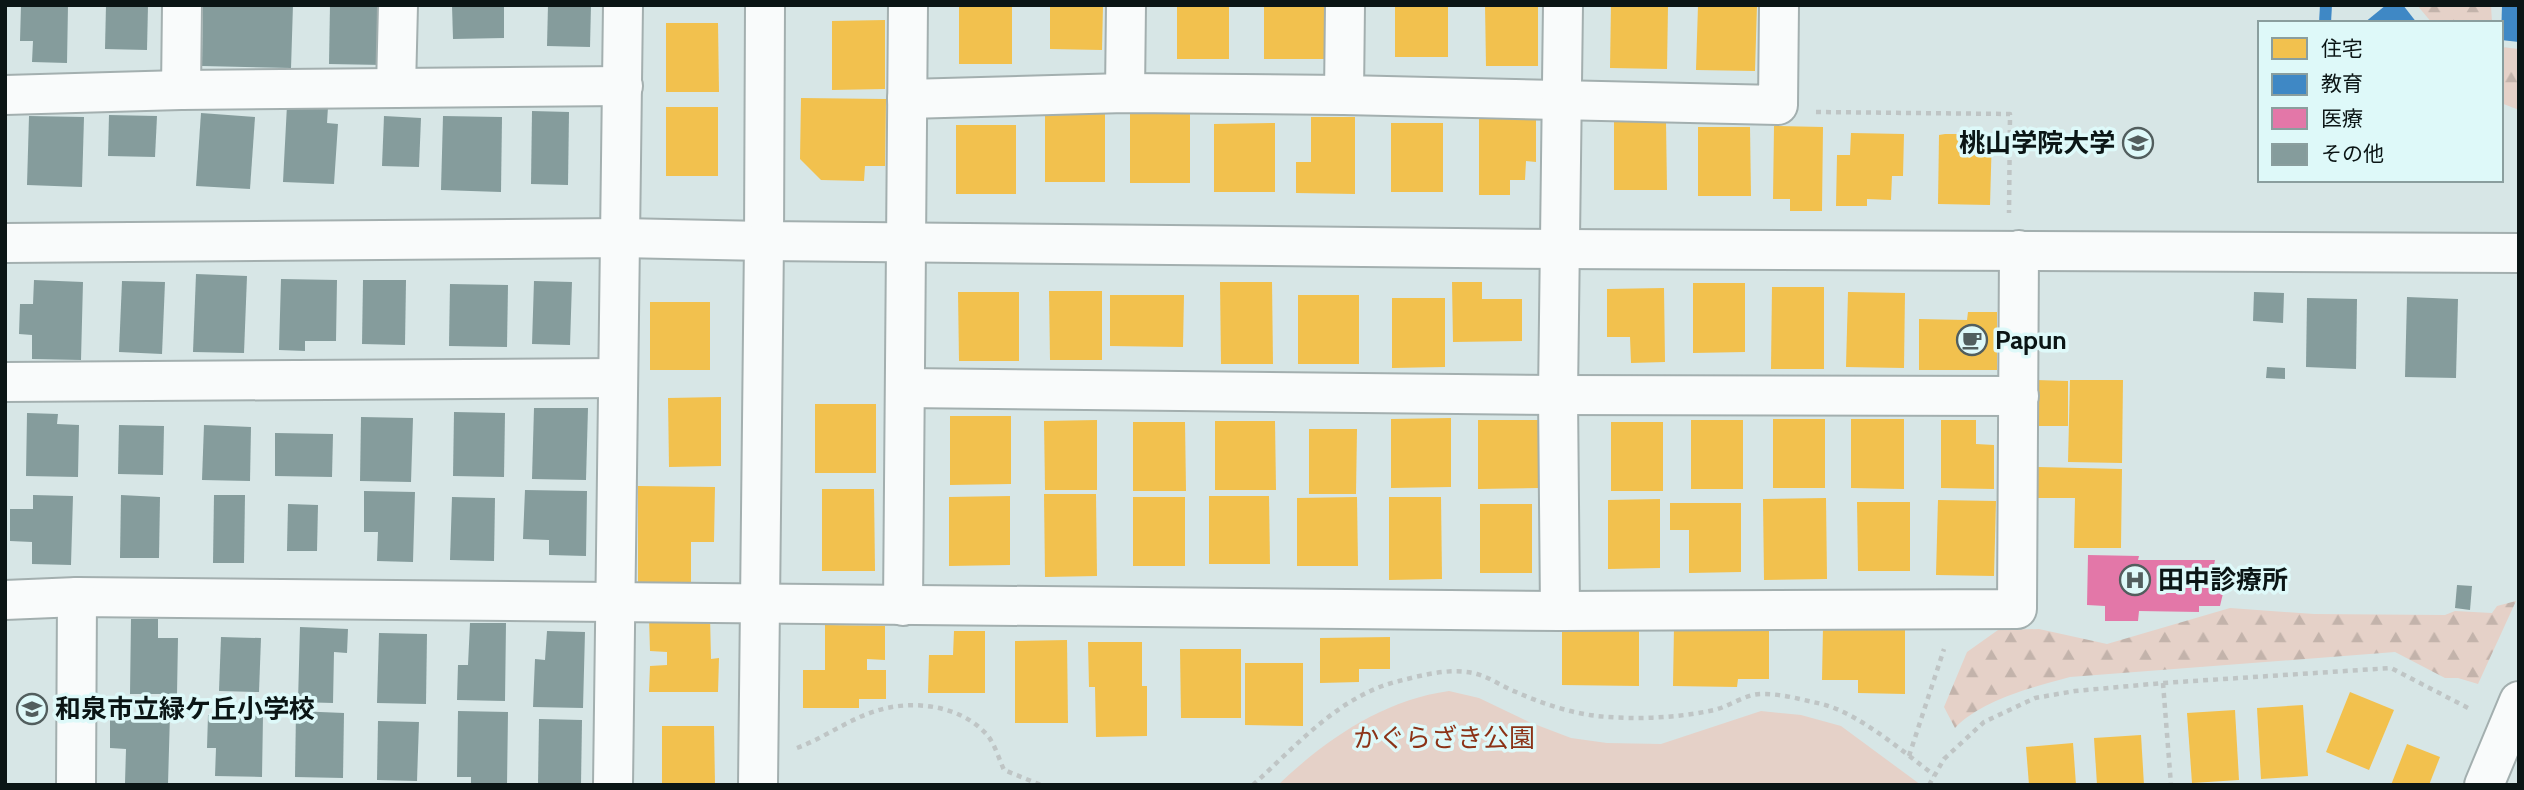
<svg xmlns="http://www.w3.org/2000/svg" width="2524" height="790" font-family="Cabin,'Noto Sans JP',sans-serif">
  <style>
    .forest { fill: url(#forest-firs) }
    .park { fill: #e5d1c8 }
    .homes { fill: #f2c14e }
    .schools { fill: #3f88c5 }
    .health { fill: #e377a8 }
    .building { fill: #859c9c }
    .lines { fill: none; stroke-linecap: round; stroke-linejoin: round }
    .minor-casing { stroke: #a3afaf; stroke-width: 42 }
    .tertiary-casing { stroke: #a3afaf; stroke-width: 42 }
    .path { stroke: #bfc5c5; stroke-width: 4.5; stroke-dasharray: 5 5; stroke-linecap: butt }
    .minor { stroke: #f9fbfb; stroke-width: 38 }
    .tertiary { stroke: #f9fbfb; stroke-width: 38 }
    .labels { text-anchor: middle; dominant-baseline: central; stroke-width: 7; stroke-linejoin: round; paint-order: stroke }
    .poi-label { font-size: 26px; font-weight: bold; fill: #0b1515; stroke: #def9f9; text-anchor: start }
    .park-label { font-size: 26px; fill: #8c3317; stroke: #def9f9 }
  </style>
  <defs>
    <pattern id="forest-firs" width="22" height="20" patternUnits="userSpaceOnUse" patternTransform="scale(1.75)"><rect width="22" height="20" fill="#e5d1c8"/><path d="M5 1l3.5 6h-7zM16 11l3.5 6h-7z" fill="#c3b3ab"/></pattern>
  </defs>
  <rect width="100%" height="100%" fill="#d7e6e6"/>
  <g class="forest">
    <path d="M2417,5H2491L2492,23H2432Z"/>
    <path d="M2501,47L2519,49V110L2501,103Z"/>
    <path d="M2516,601L2478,684L2458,678H2445L2395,652L2070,677C2033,687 1982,700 1955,728L1944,707L1967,652L1998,630L2039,629L2107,644L2230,608L2314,614L2445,615L2455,611L2492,613L2497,606Z"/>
  </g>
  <path class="park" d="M1449,691L1479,698L1529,722L1571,738L1607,743L1661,744L1761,711L1801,715L1841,726L1921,785H1278C1325,740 1383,700 1449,691Z"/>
  <g class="homes">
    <rect x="959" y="5" width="53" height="59"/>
    <path d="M1050,5H1103L1102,50L1050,49Z"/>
    <rect x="1177" y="5" width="52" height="54"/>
    <rect x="1264" y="5" width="60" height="54"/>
    <rect x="1395" y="5" width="53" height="52"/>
    <path d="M1485,5H1538V66H1486Z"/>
    <path d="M1611,5H1668L1667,69L1610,68Z"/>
    <path d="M1698,5H1757L1755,71L1696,70Z"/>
    <path d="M885,20V89L832,90V21Z"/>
    <path d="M666,23H718L719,92H666Z"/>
    <path d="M801,98L886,99L885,166H865L864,181L821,180L800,159Z"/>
    <rect x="666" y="107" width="52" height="69"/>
    <rect x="1045" y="113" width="60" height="69"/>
    <rect x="1130" y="114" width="60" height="69"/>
    <path d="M1311,117H1355V194L1296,193V162H1311Z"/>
    <path d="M1479,117H1536V162L1526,161L1525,180H1510V195H1479Z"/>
    <path d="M1614,121H1666L1667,190H1614Z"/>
    <path d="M1275,123V192H1214V124Z"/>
    <rect x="1391" y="123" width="52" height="69"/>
    <rect x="956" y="125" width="60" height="69"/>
    <path d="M1774,126L1823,127L1822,211H1790V199H1773Z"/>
    <path d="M1698,127H1750L1751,196H1698Z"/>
    <path d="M1851,133L1904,134L1903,176H1892L1891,200L1867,199V206H1836L1837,155H1850Z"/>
    <path d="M1945,134H1992L1990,205L1938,204L1939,135Z"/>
    <path d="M1220,282H1272L1273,364H1221Z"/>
    <path d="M1452,282H1482V299H1522V341L1453,342Z"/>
    <path d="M1693,283H1745V352L1693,353Z"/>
    <path d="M1772,287H1824V369H1771Z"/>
    <path d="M1664,288L1665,362L1631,363L1630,337H1607V289Z"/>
    <path d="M1049,291H1102V360H1050Z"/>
    <path d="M958,292H1019V361H959Z"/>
    <path d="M1848,292L1905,293L1904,368L1846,367Z"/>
    <path d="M1110,295H1184L1183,347L1110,346Z"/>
    <rect x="1298" y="295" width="61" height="69"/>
    <path d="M1392,298H1445V367L1392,368Z"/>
    <rect x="650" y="302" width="60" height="68"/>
    <path d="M1968,312H1997V370H1919V319L1967,320Z"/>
    <path d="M2036,380L2068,381V426H2035Z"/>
    <path d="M2070,380H2123L2122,463L2068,462Z"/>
    <path d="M721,397V466L669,467L668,398Z"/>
    <rect x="815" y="404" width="61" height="69"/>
    <path d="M950,416H1011V484L950,485Z"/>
    <path d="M1451,418V487L1391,488V419Z"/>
    <rect x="1773" y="419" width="52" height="69"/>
    <path d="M1851,419H1904V489L1851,488Z"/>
    <path d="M1097,420V490H1045L1044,421Z"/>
    <path d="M1478,420H1539V488L1478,489Z"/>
    <rect x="1691" y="420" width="52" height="69"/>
    <path d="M1941,420H1976V444L1994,445V489L1941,488Z"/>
    <path d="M1215,421H1275L1276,490H1215Z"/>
    <path d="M1133,422H1185L1186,491H1133Z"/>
    <rect x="1611" y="422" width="52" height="69"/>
    <path d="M1309,429H1357L1356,494H1309Z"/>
    <path d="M2038,467L2122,469L2121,548H2074L2075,498H2037Z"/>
    <path d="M638,486L715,487L714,542H691V586H638Z"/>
    <path d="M822,489H874L875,571H822Z"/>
    <path d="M1044,494H1096L1097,576L1045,577Z"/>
    <path d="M1010,496V565L949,566V497Z"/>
    <path d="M1209,496H1269L1270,564H1209Z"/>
    <rect x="1133" y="497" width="52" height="69"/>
    <path d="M1357,497L1358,566H1297V498Z"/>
    <path d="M1389,497H1441L1442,579L1389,580Z"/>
    <path d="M1826,498L1827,579L1764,580L1763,499Z"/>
    <path d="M1660,499V568L1608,569V500Z"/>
    <path d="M1938,500L1996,501L1994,576L1936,575Z"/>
    <path d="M1857,502H1910V571H1858Z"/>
    <path d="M1670,503H1741V572L1689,573V530H1670Z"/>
    <rect x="1480" y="504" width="52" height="69"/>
    <path d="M710,616L711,659L719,658L718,692H649L650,666L667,665V652L650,651L649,617Z"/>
    <path d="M825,625L885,626V660L867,659V670H886V699H859V708H803V670H825Z"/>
    <path d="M1674,627L1769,628V679H1738L1737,687L1673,686Z"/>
    <path d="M1823,627H1905V694L1858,693V680H1822Z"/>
    <path d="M1562,629H1639V686L1562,685Z"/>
    <path d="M954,631H985V693H928L929,655H953Z"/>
    <path d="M1390,637V669H1359V682L1320,683V638Z"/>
    <path d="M1067,640L1068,723H1015V641Z"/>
    <path d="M1088,642H1142V686H1147V736L1096,737L1095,687H1089Z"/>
    <path d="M1180,649H1241V718H1181Z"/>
    <path d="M1245,663H1303V726L1245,725Z"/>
    <path d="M2350,692L2394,710L2369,770L2326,752Z"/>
    <path d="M2303,705L2308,776L2261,779L2257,708Z"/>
    <path d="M2235,710L2239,780L2192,783L2187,713Z"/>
    <path d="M662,726H714L715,785H662Z"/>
    <path d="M2141,735L2144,785H2097L2094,738Z"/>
    <path d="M2073,743L2076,785H2029L2026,747Z"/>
    <path d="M2407,744L2440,757L2429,785H2391Z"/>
  </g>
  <g class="schools">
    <path d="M2320,5H2332L2331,23H2319Z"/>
    <path d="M2386,5H2403L2417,23H2364Z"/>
    <path d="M2502,5H2519V42L2501,40Z"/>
  </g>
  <path class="health" d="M2088,555L2139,556L2138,560H2215L2214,565L2219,564L2225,585L2220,606H2199V612L2139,611L2138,621H2105V606L2087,605Z"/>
  <g class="building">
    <path d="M21,5H68L67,63L32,62L33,41H20Z"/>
    <path d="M106,5H148L147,50L105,49Z"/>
    <path d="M203,5H293L291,68L202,66Z"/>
    <path d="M330,5H385L383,65L329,64Z"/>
    <path d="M452,5H504V38L453,39Z"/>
    <path d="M548,5H591L590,47L547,46Z"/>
    <path d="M287,105L328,107L327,123L338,124L334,184L283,182Z"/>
    <path d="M532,111L569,112L568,185L531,184Z"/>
    <path d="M201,113L255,117L250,189L196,186Z"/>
    <path d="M109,115L157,116L155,157L108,156Z"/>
    <path d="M29,116L84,117L82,187L27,185Z"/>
    <path d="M384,116L421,118L419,167L382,166Z"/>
    <path d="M443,116L502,117L501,192L441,190Z"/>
    <path d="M196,274L247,276L244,353L193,352Z"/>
    <path d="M281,279L337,280L336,341H305V351L279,350Z"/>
    <path d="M34,280L83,282L81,360L32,359V335L19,334L20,304H33Z"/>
    <path d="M363,280H406L405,345L362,344Z"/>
    <path d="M122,281L165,282L162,354L119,352Z"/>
    <path d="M534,281L572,282L570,345L532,344Z"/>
    <path d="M450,284L508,285L507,347L449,346Z"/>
    <path d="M2254,292L2284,293L2283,323L2253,321Z"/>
    <path d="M2407,297L2458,299L2456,378L2405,377Z"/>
    <path d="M2307,298L2357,299L2356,369L2306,367Z"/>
    <path d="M2267,367L2285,368V379L2266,378Z"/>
    <path d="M534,408H588L586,480L532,479Z"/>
    <path d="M454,412L505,413L504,477L453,476Z"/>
    <path d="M27,413L58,414L57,424L79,425L78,477L26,476Z"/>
    <path d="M361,417L413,418L411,482L360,481Z"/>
    <path d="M119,425L164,426L163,475L118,474Z"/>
    <path d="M204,425L251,427L250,481L202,480Z"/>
    <path d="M275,433L333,434L332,477L275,476Z"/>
    <path d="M525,490L587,491L586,556L549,555V540L523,539Z"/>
    <path d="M364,491L415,492L413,562L377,561L378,532H364Z"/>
    <path d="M33,495L73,496L71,565L32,564V542L10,541V509H33Z"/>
    <path d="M121,495L160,497L159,558H120Z"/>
    <path d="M214,495H245L244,563H213Z"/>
    <path d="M452,497L495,498L494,561L450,560Z"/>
    <path d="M288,504L318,505L317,551H287Z"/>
    <path d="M2457,585L2472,586L2470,610L2455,608Z"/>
    <path d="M131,619H158V638H178L177,694H130Z"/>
    <path d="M470,623H506L505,701L457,700L458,665H468Z"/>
    <path d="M300,627L348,629L347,653L334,652L333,703L298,702Z"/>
    <path d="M547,631L585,632L583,708L533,707L535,659L545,660Z"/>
    <path d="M379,633L427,634L426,704L377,703Z"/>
    <path d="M221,637L261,638L259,692L219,691Z"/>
    <path d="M296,711L344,713L343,778L295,777Z"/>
    <path d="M458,711L508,712L507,785H471V777H457Z"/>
    <path d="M110,713L170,714L168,784L125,783L126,749L110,748Z"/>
    <path d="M208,715L263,716L262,777L215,776L216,748H207Z"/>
    <path d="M539,719L582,720L581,785H538Z"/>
    <path d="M378,721L419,722L417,781L377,780Z"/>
  </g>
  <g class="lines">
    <g class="minor-casing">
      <g id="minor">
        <path d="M1345,5L1344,95L1778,105L1779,5"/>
        <path d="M396,88L398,5"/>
        <path d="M181,90L182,5"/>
        <path d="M1125,93L1126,5"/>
        <path d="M5,95L181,90L623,86"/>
        <path d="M907,99L1125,93L1344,95"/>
        <path d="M5,243L621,238L764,241"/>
        <path d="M5,382L618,378"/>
        <path d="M905,388L1558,395L2019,396"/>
        <path d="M5,600L77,597L1560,611L2017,609L2019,250"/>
        <path d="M903,606L908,5"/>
        <path d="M1560,611L1558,395L1563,5"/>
        <path d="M76,785L77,597"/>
        <path d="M613,785L623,5"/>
      </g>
    </g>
    <g class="tertiary-casing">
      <g id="tertiary">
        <path d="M765,5L764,241L1561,249L2519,253"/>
        <path d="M758,785L764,241"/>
        <path d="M2484,785L2519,701"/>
      </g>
    </g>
    <g class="path">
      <path d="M1816,112L2010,114L2009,213"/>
      <path d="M2163,683L2171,785"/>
      <path d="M797,748C824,738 849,719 876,711C912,699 962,705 988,736C995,745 999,759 1004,770L1041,785"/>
      <path d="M1909,756L1944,649"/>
      <path d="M1253,785C1296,746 1340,695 1399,681C1423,675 1452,667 1477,674C1491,678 1503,687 1516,692C1541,703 1570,713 1597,716C1635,720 1677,718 1714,710C1731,706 1746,693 1764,694C1783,694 1803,700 1822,704C1860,714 1902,751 1934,775"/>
      <path d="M1929,785L1944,759L1984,722L2035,698L2075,691L2163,683L2391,668L2470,709"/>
    </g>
    <use href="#minor" class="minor"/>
    <use href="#tertiary" class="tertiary"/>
  </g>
  <defs>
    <g id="university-ring" transform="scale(1.575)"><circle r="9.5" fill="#def9f9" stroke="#525e5e" stroke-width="1.5"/><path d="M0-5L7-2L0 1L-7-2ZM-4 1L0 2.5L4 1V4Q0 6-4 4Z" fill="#525e5e"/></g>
    <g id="cafe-ring" transform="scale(1.575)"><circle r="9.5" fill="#def9f9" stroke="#525e5e" stroke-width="1.5"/><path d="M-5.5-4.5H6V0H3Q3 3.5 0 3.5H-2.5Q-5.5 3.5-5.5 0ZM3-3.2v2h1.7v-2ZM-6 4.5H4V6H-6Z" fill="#525e5e"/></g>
    <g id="hospital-ring" transform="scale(1.575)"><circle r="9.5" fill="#def9f9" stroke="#525e5e" stroke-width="1.5"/><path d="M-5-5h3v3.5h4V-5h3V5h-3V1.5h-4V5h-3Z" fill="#525e5e"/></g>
    <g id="school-ring" transform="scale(1.575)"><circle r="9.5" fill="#def9f9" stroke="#525e5e" stroke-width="1.5"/><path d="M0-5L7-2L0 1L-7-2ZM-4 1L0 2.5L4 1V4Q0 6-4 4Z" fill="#525e5e"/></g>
  </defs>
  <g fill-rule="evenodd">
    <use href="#university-ring" x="2138" y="143"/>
    <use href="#cafe-ring" x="1972" y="340"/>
    <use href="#hospital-ring" x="2135" y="580"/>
    <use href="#school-ring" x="32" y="709"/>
  </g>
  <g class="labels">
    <g class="poi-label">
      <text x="2115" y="143" text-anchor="end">桃山学院大学</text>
      <text x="1995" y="340">Papun</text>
      <text x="2158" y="580">田中診療所</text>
      <text x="55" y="709">和泉市立緑ケ丘小学校</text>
    </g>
    <g class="park-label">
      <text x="1444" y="738">かぐらざき公園</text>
    </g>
  </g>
  <rect width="2524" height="790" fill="none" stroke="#0b1515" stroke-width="14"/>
  <rect x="2258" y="21" width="245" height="161" fill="#def9f9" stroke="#8a9e9e" stroke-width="2"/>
  <rect x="2272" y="38" width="35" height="21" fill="#f2c14e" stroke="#8a9e9e" stroke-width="2"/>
  <text x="2321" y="56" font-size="21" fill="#0b1515">住宅</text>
  <rect x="2272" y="74" width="35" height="21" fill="#3f88c5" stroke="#8a9e9e" stroke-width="2"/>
  <text x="2321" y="91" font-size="21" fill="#0b1515">教育</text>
  <rect x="2272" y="108" width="35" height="21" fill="#e377a8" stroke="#8a9e9e" stroke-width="2"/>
  <text x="2321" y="126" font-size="21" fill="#0b1515">医療</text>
  <rect x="2272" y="144" width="35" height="21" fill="#859c9c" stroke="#8a9e9e" stroke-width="2"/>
  <text x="2321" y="161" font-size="21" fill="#0b1515">その他</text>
</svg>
